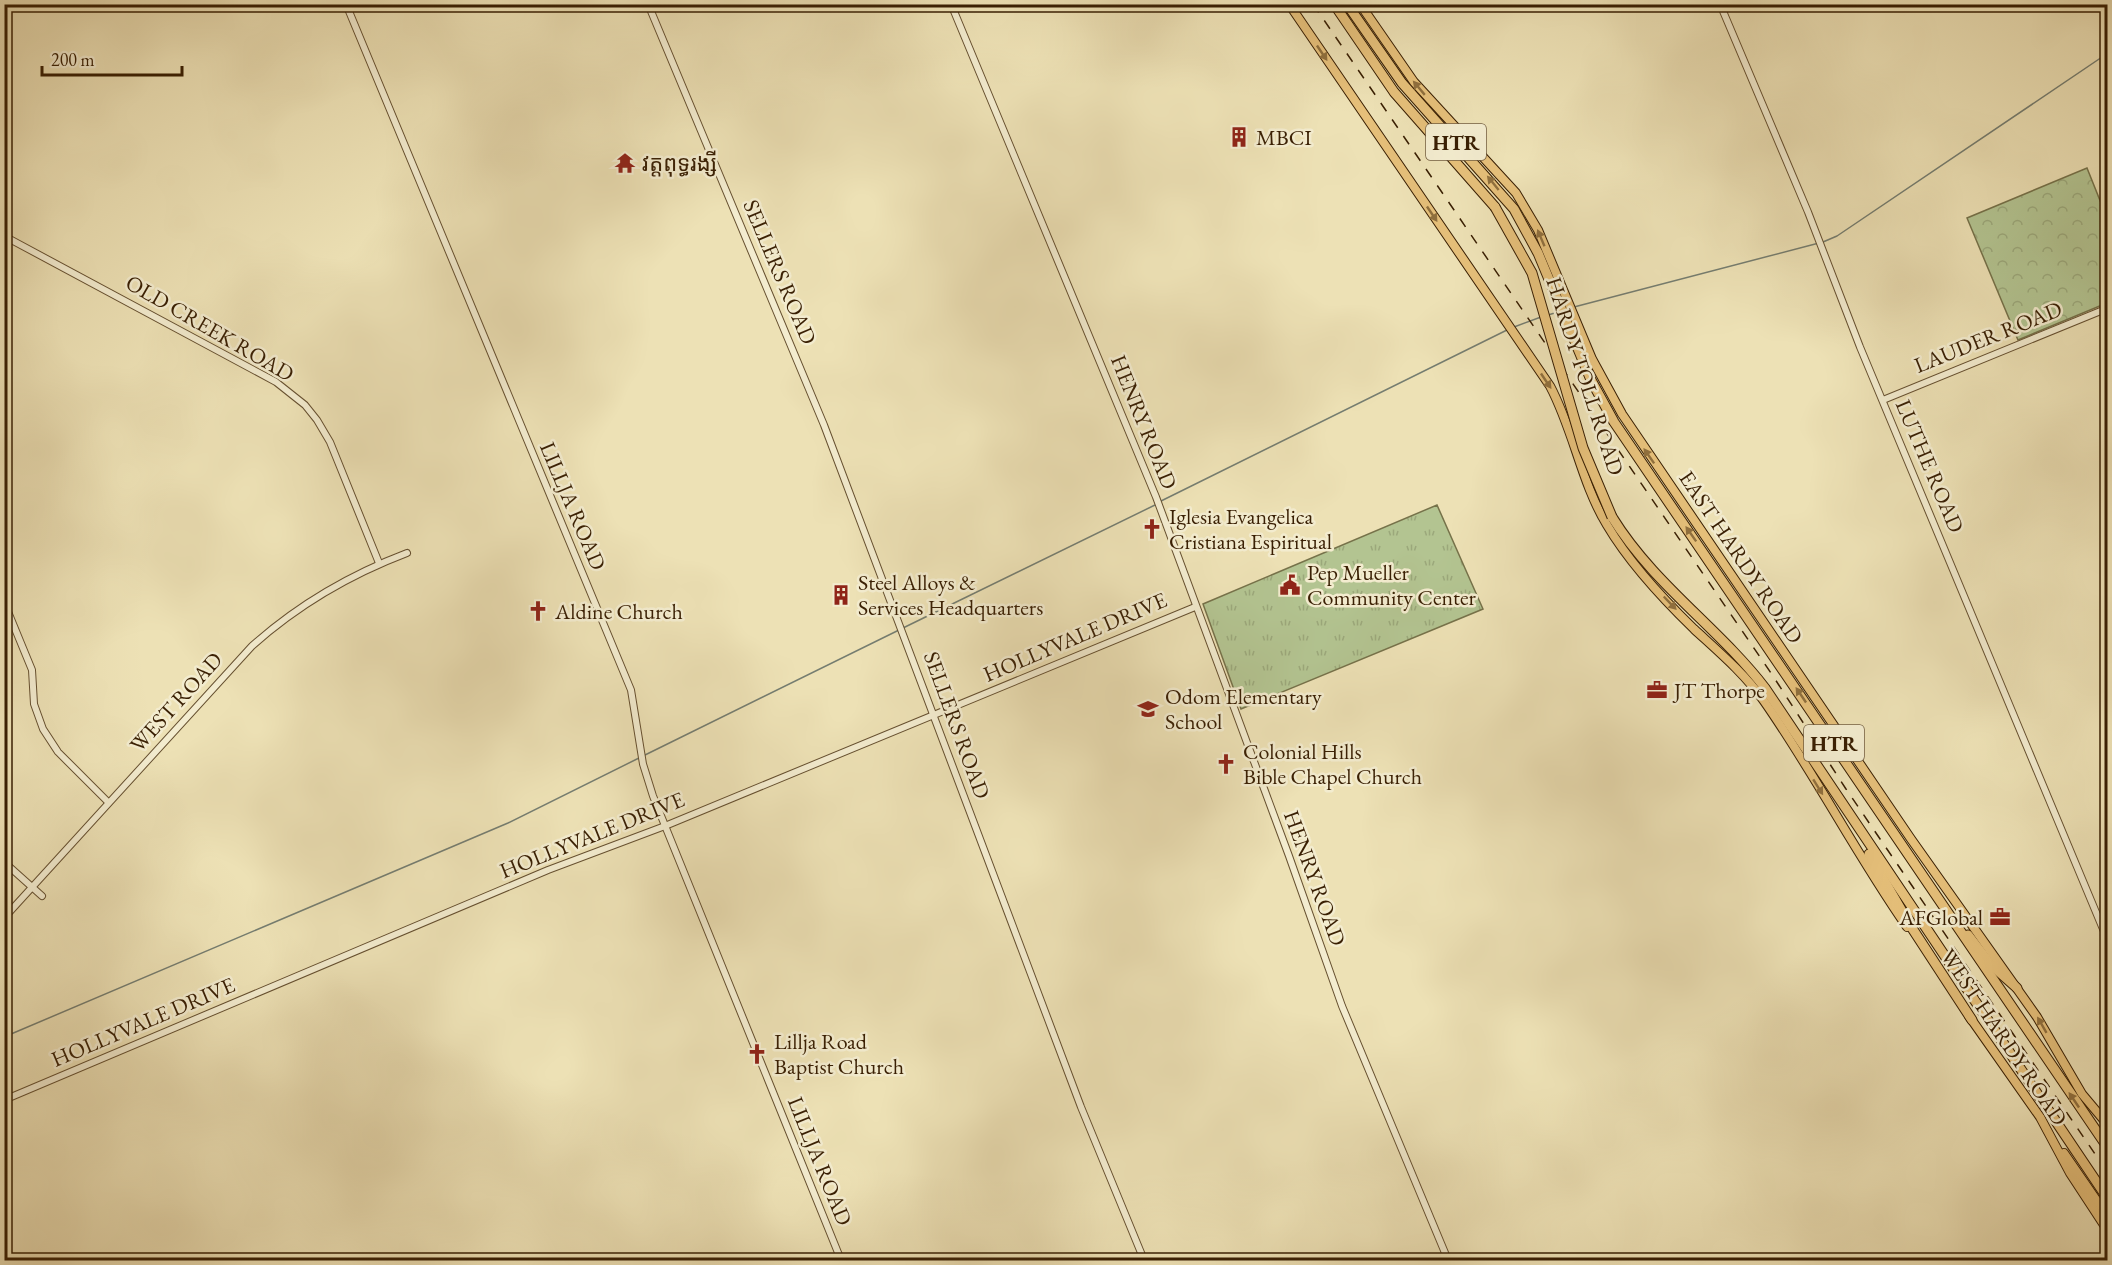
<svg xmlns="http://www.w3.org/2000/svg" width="2112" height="1265" font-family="'EB Garamond','Noto Sans Khmer',serif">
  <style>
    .forest { fill: url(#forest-crowns); stroke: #76724a; stroke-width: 1.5 }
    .park { fill: url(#park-tufts); stroke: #76724a; stroke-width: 1.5 }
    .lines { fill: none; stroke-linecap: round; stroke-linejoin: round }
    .stream { stroke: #757d70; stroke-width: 1.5 }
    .minor-casing { stroke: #665030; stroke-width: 8 }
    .major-casing { stroke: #391f03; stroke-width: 10 }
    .highway-casing { stroke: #391f03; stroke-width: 11 }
    .minor { stroke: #f3eccf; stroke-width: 6 }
    .major { stroke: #e6c07a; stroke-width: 8 }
    .highway { stroke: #e6c07a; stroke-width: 9 }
    .rail { stroke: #391f03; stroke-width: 1.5; stroke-dasharray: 10 10; stroke-linecap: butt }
    .highway-bridge-casing { stroke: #391f03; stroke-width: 11; stroke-linecap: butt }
    .highway-bridge { stroke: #e6c07a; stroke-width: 9 }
    .oneway { fill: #90703e }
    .labels { text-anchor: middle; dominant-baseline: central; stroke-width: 5; stroke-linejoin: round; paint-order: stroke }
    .shield { fill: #f3eccf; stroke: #715c40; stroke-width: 1.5 }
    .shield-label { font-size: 21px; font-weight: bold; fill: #391f03 }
    .poi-label { font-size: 22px; fill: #391f03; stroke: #f3eccf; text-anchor: start }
    .street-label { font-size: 22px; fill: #391f03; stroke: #f3eccf }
  </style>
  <defs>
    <pattern id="forest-crowns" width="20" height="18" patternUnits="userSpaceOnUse" patternTransform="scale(1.5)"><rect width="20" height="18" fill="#b3c491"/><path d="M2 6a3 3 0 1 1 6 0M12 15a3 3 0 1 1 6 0" fill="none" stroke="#9ba87b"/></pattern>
    <pattern id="park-tufts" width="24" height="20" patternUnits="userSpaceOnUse" patternTransform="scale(1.5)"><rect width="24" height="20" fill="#b3c491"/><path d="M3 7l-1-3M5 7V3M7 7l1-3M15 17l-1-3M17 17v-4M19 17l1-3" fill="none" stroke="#9ba87b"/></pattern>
  </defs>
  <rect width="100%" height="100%" fill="#ede1b5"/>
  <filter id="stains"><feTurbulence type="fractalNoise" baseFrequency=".00333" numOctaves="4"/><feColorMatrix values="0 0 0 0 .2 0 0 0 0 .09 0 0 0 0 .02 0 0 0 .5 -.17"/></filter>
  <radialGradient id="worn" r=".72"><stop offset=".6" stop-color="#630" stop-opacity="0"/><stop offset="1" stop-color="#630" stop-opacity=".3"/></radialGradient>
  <path class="forest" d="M2087,168L2107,218V303L2018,340L1967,218Z"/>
  <path class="park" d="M1437,505L1483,609L1241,709L1203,604Z"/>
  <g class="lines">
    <g class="stream">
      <path d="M1823,242L1837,236L2108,53"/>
      <path d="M1574,307L1819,243"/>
      <path d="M1548,315L1558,312"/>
      <path d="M1514,327L1541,317"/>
      <path d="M1159,502L1507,330"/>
      <path d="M903,628L1155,505"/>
      <path d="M645,755L899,630"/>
      <path d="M4,1037L508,823L641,757"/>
    </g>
    <g class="minor-casing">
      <g id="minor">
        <path d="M346,4L631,690L643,764L653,796L841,1260"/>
        <path d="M648,4L824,425L1081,1107L1144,1260"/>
        <path d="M951,4L1156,497L1289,856L1342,1006L1448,1260"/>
        <path d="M1720,4L1808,212L1860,347L2108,941"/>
        <path d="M4,236L276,382L305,405L317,420L330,442L379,563"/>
        <path d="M1883,400L2108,308"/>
        <path d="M4,602L32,670L34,704L43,729L58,752L108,802"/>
        <path d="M4,862L42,896"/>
        <path d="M4,918L252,646C299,604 349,575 407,553"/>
        <path d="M4,1100L548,870L665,826L1195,607"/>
      </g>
    </g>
    <g class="major-casing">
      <g id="major">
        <path d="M1289,4L1550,386C1574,431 1581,482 1607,525C1630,564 1662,598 1694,629C1719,652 1744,673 1764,701C1815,774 1856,854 1907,927"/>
        <path d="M1360,4L1414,82L1516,193L1538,230L1592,359L1622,414L1911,839L2037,1017L2082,1094L2108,1125"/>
        <path d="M1969,1016L2040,1117L2070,1173L2108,1231"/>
        <path d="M2064,1153L2108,1217"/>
      </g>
    </g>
    <g class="highway-casing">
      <g id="highway">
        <path d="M1334,4L1394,92L1495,207"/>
        <path d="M1347,4L1402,83L1514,209L1538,253L1591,380L1614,422L2108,1148"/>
        <path d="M1612,517C1654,585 1718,627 1765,688L2108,1199"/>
        <path d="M1869,854L1910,925L1972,1020"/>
        <path d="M1968,935L1991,965L2017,988"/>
      </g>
    </g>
    <use href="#minor" class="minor"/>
    <use href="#major" class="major"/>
    <use href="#highway" class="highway"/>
    <path class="rail" d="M1313,4L1773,676L1846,789L2108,1173"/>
    <g class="highway-bridge-casing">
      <path id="highway-bridge" d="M1495,207L1532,273L1583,448L1612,517"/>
    </g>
    <use href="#highway-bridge" class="highway-bridge"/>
  </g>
  <defs><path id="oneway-solid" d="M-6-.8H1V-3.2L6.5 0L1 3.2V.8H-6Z" transform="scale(1.5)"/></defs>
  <g class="oneway">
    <use href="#oneway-solid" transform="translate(1322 53) rotate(56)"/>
    <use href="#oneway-solid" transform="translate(1419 88) rotate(-130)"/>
    <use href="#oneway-solid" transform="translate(1493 183) rotate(-129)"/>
    <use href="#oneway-solid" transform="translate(1432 214) rotate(56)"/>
    <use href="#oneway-solid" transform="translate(1541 238) rotate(-113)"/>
    <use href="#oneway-solid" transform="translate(1546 381) rotate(56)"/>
    <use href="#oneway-solid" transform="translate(1649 456) rotate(-125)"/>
    <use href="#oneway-solid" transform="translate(1691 534) rotate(-125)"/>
    <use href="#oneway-solid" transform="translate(1670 603) rotate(46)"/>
    <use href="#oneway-solid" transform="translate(1801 695) rotate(-124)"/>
    <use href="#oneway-solid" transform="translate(1818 787) rotate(58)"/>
    <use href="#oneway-solid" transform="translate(2042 1025) rotate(-120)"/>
    <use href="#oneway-solid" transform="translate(2074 1100) rotate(-124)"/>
  </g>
  <defs>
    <g id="building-bare" transform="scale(1.62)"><path d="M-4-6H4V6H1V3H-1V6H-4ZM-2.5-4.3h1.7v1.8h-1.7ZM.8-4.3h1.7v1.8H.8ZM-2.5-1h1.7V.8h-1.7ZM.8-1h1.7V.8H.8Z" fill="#8f2418" stroke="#f3eccf" stroke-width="2.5" paint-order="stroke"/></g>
    <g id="temple-bare" transform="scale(1.62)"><path d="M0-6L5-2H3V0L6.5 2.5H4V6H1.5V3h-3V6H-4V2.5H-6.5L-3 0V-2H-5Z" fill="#8f2418" stroke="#f3eccf" stroke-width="2.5" paint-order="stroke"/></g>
    <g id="church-bare" transform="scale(1.62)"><path d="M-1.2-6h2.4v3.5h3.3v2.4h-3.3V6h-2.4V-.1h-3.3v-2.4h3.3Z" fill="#8f2418" stroke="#f3eccf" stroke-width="2.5" paint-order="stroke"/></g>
    <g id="civic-bare" transform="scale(1.62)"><path d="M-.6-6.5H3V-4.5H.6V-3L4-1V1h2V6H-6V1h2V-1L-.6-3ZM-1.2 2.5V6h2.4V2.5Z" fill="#8f2418" stroke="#f3eccf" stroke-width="2.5" paint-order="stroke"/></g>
    <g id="office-bare" transform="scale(1.62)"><path d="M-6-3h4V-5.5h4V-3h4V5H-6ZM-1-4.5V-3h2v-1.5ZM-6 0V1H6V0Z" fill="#8f2418" stroke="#f3eccf" stroke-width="2.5" paint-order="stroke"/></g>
    <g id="school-bare" transform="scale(1.62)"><path d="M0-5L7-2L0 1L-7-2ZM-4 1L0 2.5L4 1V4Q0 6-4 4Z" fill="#8f2418" stroke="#f3eccf" stroke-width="2.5" paint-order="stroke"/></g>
  </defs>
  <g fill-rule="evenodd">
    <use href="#building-bare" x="1239" y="137"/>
    <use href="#temple-bare" x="625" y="163"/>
    <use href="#church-bare" x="1152" y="529"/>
    <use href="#civic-bare" x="1290" y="585"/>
    <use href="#building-bare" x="841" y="595"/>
    <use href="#church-bare" x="538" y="611"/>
    <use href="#office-bare" x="1657" y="690"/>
    <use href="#school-bare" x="1148" y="709"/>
    <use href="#church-bare" x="1226" y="764"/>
    <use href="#office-bare" x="2000" y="917"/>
    <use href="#church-bare" x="757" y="1054"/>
  </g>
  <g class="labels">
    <g class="shield">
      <rect x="1426" y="124" width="60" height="36" rx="4.5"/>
      <rect x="1804" y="725" width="60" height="36" rx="4.5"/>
    </g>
    <g class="shield-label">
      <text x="1456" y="142">HTR</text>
      <text x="1834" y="743">HTR</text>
    </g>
    <g class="poi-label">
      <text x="1256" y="137">MBCI</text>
      <text x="642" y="163">វត្តពុទ្ធរង្សី</text>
      <text x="1169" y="516">Iglesia Evangelica<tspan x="1169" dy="25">Cristiana Espiritual</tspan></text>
      <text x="1307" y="572">Pep Mueller<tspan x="1307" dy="25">Community Center</tspan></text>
      <text x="858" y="582">Steel Alloys &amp;<tspan x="858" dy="25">Services Headquarters</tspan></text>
      <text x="555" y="611">Aldine Church</text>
      <text x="1674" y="690">JT Thorpe</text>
      <text x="1165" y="696">Odom Elementary<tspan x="1165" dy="25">School</tspan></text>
      <text x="1243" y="751">Colonial Hills<tspan x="1243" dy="25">Bible Chapel Church</tspan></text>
      <text x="1983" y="917" text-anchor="end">AFGlobal</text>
      <text x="774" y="1041">Lillja Road<tspan x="774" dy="25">Baptist Church</tspan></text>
    </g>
    <g class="street-label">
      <text transform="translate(780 272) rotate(67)">SELLERS ROAD</text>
      <text transform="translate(210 328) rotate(30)">OLD CREEK ROAD</text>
      <text transform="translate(1988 337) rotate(-22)">LAUDER ROAD</text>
      <text transform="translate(1585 376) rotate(72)">HARDY TOLL ROAD</text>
      <text transform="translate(1144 422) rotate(68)">HENRY ROAD</text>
      <text transform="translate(1930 466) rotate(67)">LUTHE ROAD</text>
      <text transform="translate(573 506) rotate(67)">LILLJA ROAD</text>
      <text transform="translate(1741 557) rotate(56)">EAST HARDY ROAD</text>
      <text transform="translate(1075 637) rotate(-23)">HOLLYVALE DRIVE</text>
      <text transform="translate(176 702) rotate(-48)">WEST ROAD</text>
      <text transform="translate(957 725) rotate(70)">SELLERS ROAD</text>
      <text transform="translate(592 835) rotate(-22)">HOLLYVALE DRIVE</text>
      <text transform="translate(1315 878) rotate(70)">HENRY ROAD</text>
      <text transform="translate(143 1022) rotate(-23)">HOLLYVALE DRIVE</text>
      <text transform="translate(2004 1037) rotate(56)">WEST HARDY ROAD</text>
      <text transform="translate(820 1161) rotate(68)">LILLJA ROAD</text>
    </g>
  </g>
  <rect width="2112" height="1265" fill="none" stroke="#ede1b5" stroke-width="24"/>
  <rect x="6" y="6" width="2100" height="1253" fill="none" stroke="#391f03" stroke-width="3"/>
  <rect x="12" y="12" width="2088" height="1241" fill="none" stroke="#391f03" stroke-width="1.5"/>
  <path d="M42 66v9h140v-9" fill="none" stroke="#391f03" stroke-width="3"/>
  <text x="51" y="66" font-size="18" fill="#391f03" stroke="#f3eccf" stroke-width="4.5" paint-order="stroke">200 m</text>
  <rect width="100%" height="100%" filter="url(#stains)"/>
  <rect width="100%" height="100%" fill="url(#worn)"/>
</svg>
